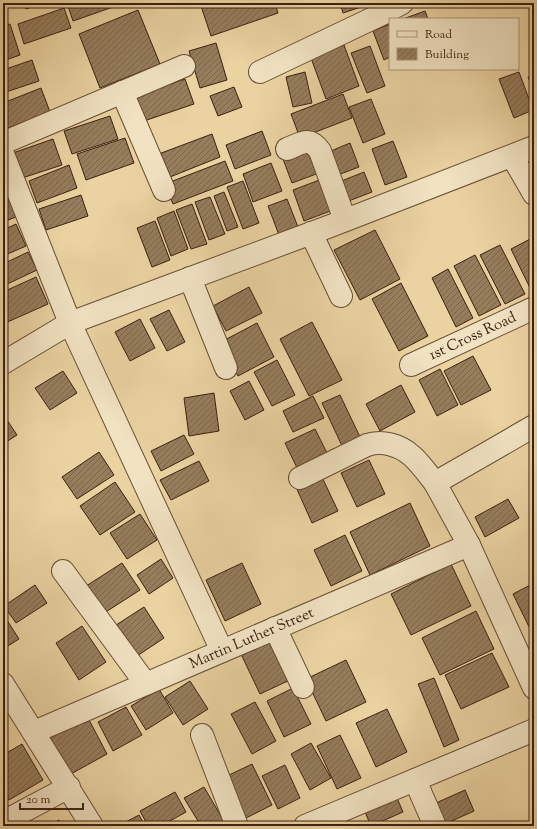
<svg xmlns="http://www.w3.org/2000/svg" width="537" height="829" font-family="'Sorts Mill Goudy',serif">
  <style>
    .building { fill: url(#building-hatch); stroke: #3b2112 }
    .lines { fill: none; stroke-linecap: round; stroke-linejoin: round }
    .minor-casing { stroke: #674d36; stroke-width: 24 }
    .minor { stroke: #f1e2c2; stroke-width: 22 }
    .labels { text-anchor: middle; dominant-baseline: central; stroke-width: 3.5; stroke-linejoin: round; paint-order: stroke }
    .street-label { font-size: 15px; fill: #3b2112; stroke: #f1e2c2 }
  </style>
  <defs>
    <pattern id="building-hatch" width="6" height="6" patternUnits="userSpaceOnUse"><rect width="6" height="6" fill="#967d5c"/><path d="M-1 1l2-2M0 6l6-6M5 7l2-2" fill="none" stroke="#7c664b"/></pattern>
  </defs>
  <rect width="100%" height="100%" fill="#ead2a1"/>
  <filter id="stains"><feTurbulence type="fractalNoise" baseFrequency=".005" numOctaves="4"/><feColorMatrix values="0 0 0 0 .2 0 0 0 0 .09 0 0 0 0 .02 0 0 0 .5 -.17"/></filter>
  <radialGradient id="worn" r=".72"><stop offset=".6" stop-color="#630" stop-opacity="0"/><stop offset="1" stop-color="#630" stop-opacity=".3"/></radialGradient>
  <g class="building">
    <path d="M24,3H44L26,9Z"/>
    <path d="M67,3H112L113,7L73,21Z"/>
    <path d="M200,3H275L278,13L211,36Z"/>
    <path d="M340,3H370V4L343,13Z"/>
    <path d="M64,8L71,28L24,44L18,24Z"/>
    <path d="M138,10L160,64L100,88L79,34Z"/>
    <path d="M425,11L428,19H403Z"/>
    <path d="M10,24L20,55L3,61V26Z"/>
    <path d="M390,24V57L384,60L373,31Z"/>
    <path d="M216,43L227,80L200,88L189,51Z"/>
    <path d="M344,45L359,86L326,99L311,58Z"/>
    <path d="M370,46L385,86L367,93L351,53Z"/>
    <path d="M32,60L39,81L3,93V70Z"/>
    <path d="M305,72L312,103L293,107L286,77Z"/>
    <path d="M519,72L533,110L514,118L499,79Z"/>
    <path d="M534,75V92L528,77Z"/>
    <path d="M185,79L194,104L141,122L133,97Z"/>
    <path d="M234,87L242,107L218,116L210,96Z"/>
    <path d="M41,88L50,112L3,130V103Z"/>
    <path d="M343,94L352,118L300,138L291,114Z"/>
    <path d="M371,99L385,134L363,143L349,107Z"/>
    <path d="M110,116L118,139L72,154L64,131Z"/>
    <path d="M262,131L271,155L235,169L226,145Z"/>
    <path d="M212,134L220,157L165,179L156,155Z"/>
    <path d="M125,138L134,163L86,180L77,154Z"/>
    <path d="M53,139L62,165L22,178L13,153Z"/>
    <path d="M393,141L407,177L385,185L372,149Z"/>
    <path d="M350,143L359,167L335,176L326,153Z"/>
    <path d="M310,149L319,173L292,183L283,159Z"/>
    <path d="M225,161L233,181L173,204L165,184Z"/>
    <path d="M271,163L282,191L253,202L243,174Z"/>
    <path d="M69,165L77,188L37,203L29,181Z"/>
    <path d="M364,172L372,192L346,202L339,182Z"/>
    <path d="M322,179L333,210L304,221L293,190Z"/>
    <path d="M243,181L259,223L243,229L227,187Z"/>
    <path d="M6,192L16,217L3,222V193Z"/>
    <path d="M224,192L238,227L227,231L214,196Z"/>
    <path d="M81,195L88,216L46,230L39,209Z"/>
    <path d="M210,197L225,234L209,240L195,202Z"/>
    <path d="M287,199L298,227L279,235L268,206Z"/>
    <path d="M192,204L207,244L191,249L176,210Z"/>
    <path d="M174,211L188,249L171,256L157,218Z"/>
    <path d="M155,221L170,260L152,267L137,228Z"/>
    <path d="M16,224L26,246L3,256V230Z"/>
    <path d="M375,230L400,279L360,300L334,250Z"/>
    <path d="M534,237V293L533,294L511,249Z"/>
    <path d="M500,245L525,294L505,304L480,255Z"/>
    <path d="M28,252L37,270L3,286V264Z"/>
    <path d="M475,255L501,305L479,316L454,266Z"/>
    <path d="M448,269L473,318L456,327L432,278Z"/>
    <path d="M36,277L48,304L3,324V292Z"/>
    <path d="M401,283L428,336L399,351L372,299Z"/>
    <path d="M249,287L262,313L226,331L213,306Z"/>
    <path d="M169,310L185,342L167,351L150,319Z"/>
    <path d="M140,319L155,348L130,361L115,332Z"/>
    <path d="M312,322L342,380L309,396L280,339Z"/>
    <path d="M257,323L274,357L238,376L221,342Z"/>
    <path d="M473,356L491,390L461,405L444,371Z"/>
    <path d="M277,360L295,395L272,406L254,372Z"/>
    <path d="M440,369L458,405L437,416L419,380Z"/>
    <path d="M63,371L77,393L50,410L35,388Z"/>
    <path d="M249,381L264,410L245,420L230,391Z"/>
    <path d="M401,385L415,412L380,431L366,404Z"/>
    <path d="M214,393L219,431L189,436L184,398Z"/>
    <path d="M340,395L361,439L343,448L322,403Z"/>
    <path d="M313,396L324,418L293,432L283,411Z"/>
    <path d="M3,414L17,435L3,444Z"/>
    <path d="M315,429L330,459L300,474L285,443Z"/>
    <path d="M184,435L194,454L161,471L151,451Z"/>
    <path d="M99,452L114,475L77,499L62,477Z"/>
    <path d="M369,460L385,494L357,507L341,473Z"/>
    <path d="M199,461L209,481L171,500L160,480Z"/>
    <path d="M321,475L338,511L312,523L296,487Z"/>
    <path d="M115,482L135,512L100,535L80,506Z"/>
    <path d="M508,499L519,518L485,537L475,517Z"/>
    <path d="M410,503L430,546L370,575L350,532Z"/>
    <path d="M140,514L157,540L127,559L110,533Z"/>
    <path d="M345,535L362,571L331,586L314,550Z"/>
    <path d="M161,559L173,578L149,594L137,575Z"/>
    <path d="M122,563L140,590L101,615L83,588Z"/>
    <path d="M242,563L261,604L225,621L206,580Z"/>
    <path d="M451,564L471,606L411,635L391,594Z"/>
    <path d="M534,583V637L513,594Z"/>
    <path d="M35,585L47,603L16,623L4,606Z"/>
    <path d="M144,607L164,638L134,658L113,627Z"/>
    <path d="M476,611L494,649L440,675L422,638Z"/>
    <path d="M3,614L19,639L3,649Z"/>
    <path d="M82,626L106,662L79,680L56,643Z"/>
    <path d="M271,635L292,679L260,694L239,650Z"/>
    <path d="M492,653L509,687L461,709L445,675Z"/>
    <path d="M346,660L366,702L326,721L306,679Z"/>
    <path d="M434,678L459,740L444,747L418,684Z"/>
    <path d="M190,681L208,709L183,725L165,697Z"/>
    <path d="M293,688L311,724L284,737L267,701Z"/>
    <path d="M159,689L173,713L146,730L131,706Z"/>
    <path d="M255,702L276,741L252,754L231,714Z"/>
    <path d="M126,707L142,735L113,751L98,722Z"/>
    <path d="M387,709L407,752L376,767L356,723Z"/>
    <path d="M88,718L107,754L69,775L50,738Z"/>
    <path d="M340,735L361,778L337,789L317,746Z"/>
    <path d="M311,743L331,778L310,790L291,754Z"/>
    <path d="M22,744L43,780L9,800L3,790V755Z"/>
    <path d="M252,764L272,805L246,818L225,777Z"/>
    <path d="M285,765L300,798L278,809L262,776Z"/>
    <path d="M204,787L225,823L220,826H201L184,798Z"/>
    <path d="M465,790L474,811L445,824L436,803Z"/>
    <path d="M175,792L186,812L161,826H148L140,811Z"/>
    <path d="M397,798L403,812L371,826L365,812Z"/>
    <path d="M139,815L145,826H118Z"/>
    <path d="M59,820L62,826H49Z"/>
  </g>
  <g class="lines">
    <g class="minor-casing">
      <g id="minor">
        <path d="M260,72L382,14L402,3"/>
        <path d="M122,92L164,190"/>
        <path d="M3,143L184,66"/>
        <path d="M287,149C302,143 309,136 320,151L345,220"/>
        <path d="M3,154L70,323L222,651"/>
        <path d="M512,156L534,194"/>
        <path d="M311,233L341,296"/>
        <path d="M190,278L226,368"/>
        <path d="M3,363L70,323L333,225L534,147"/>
        <path id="s1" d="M411,365L534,308"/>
        <path d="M534,426L435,483L469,545L534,688"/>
        <path d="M300,478L367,445C382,440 400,445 412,456C420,463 428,474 435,483"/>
        <path d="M63,571L146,684"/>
        <path d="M275,628L303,687"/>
        <path d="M3,684L92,826"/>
        <path id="s2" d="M34,732L469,545"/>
        <path d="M202,735L237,826"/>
        <path d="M415,780L435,826"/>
        <path d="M3,822L69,787"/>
        <path d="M305,826L534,730"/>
      </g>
    </g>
    <use href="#minor" class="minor"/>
  </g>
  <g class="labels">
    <g class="street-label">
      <text stroke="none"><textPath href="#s1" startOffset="68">1st Cross Road</textPath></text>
      <text stroke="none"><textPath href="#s2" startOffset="237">Martin Luther Street</textPath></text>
    </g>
  </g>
  <rect width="537" height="829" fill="none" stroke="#ead2a1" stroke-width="16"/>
  <rect x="4" y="4" width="529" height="821" fill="none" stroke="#3b2112" stroke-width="2"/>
  <rect x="8" y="8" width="521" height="813" fill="none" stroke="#3b2112"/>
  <rect x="389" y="18" width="130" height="52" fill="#f1e2c2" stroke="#a8957c"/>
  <rect x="397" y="31" width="20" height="6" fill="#f1e2c2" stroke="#a8957c"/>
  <text x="425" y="38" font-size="12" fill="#3b2112">Road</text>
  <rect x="397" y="48" width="20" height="12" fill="url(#building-hatch)" stroke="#a8957c"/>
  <text x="425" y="58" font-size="12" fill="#3b2112">Building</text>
  <path d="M20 803v6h63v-6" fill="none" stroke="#3b2112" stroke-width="2"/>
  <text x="26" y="803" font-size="12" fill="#3b2112" stroke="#f1e2c2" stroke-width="3" paint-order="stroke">20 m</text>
  <rect width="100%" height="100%" filter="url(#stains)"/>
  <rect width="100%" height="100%" fill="url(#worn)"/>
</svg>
